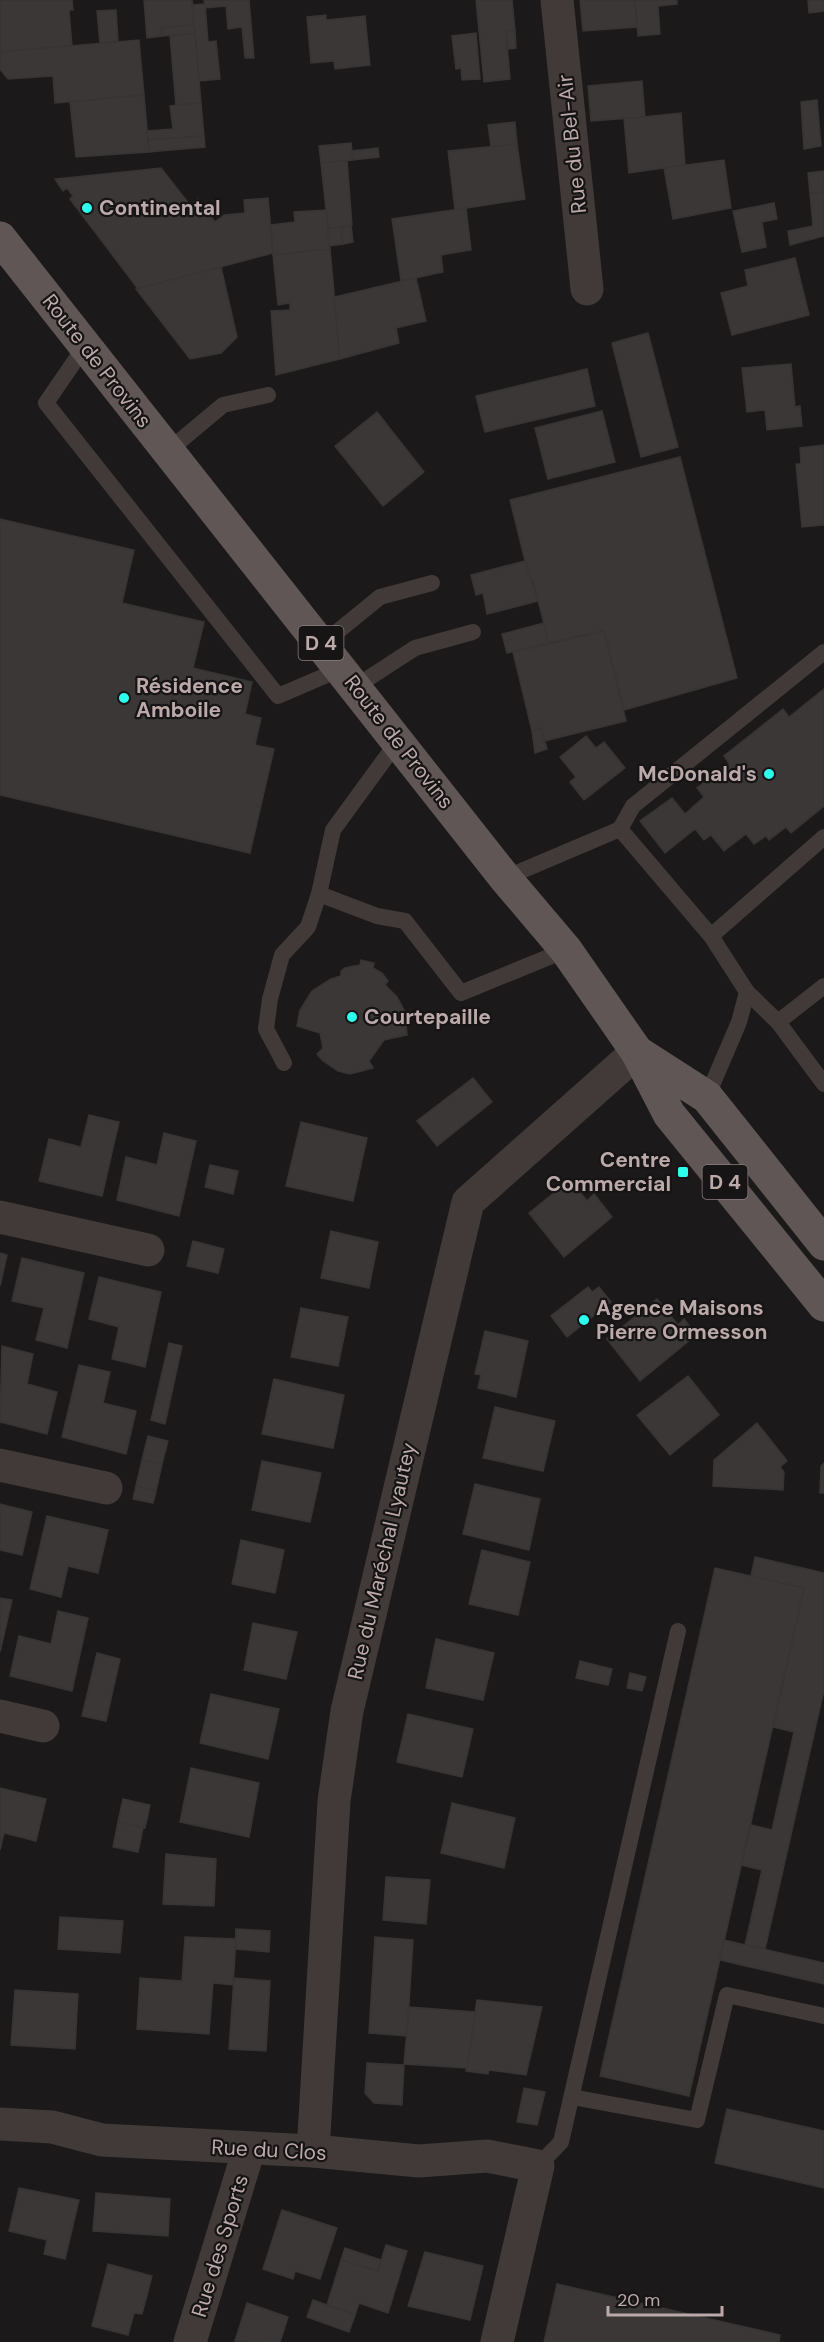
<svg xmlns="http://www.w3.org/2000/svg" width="824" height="2342" font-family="'DM Sans',sans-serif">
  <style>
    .building { fill: #3a3736; stroke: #373433; stroke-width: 1.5 }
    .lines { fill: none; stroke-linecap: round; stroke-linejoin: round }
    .service { stroke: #413a39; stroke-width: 16 }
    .minor { stroke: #413a39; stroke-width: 33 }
    .primary { stroke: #605655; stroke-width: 33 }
    .poi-dot { fill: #2dffee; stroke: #161414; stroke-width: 2 }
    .labels { text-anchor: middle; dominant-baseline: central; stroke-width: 4.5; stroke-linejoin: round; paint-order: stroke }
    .shield { fill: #161414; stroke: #8a7d7e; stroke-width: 1.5 }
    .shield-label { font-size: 20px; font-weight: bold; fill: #bcaaab }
    .street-label { font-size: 21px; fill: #bcaaab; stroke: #161414 }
    .poi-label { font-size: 21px; font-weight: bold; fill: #bcaaab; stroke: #161414; text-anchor: start }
  </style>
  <rect width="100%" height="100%" fill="#1b1919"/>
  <g class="building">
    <path d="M0,0H72L73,10H69L72,46L0,52Z"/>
    <path d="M144,0H192L194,25L161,28L162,36L147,38Z"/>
    <path d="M204,0H249L254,58H245L242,27L228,29L226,6L205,8Z"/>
    <path d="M476,0H512L515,30L506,31L510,79L484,82Z"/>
    <path d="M580,0H635L637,27L583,31Z"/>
    <path d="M635,0H677V4L658,6L660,34L638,36Z"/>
    <path d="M808,0H824V11L809,13Z"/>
    <path d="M205,4L208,42L216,41L220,79L199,81L192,5Z"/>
    <path d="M116,10L118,41L100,43L97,11Z"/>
    <path d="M326,15V20L365,16L370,65L335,69L334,61L311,63L307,17Z"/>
    <path d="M194,25L195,34L162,36L161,28Z"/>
    <path d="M515,30L516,48L508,49L506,31Z"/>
    <path d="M476,33L480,79L462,80L461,68L456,69L452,36Z"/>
    <path d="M195,34L201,103L176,106L170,36Z"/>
    <path d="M139,40L144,95L55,103L53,76L8,79L0,69V52Z"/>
    <path d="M642,81L645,117L591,121L588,86Z"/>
    <path d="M144,95L149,152L76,157L70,102Z"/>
    <path d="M817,100L821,146L804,149L801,102Z"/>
    <path d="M201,103L204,136L148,140L147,131L173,129L170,106Z"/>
    <path d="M681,113L685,165L629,173L624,119Z"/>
    <path d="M515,122L517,144L491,147L488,125Z"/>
    <path d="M204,136L205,147L149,152L148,140Z"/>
    <path d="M351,143L353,160L321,163L319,146Z"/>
    <path d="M517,144L525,199L455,210L448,151Z"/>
    <path d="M378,148L379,157L353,160L352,151Z"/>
    <path d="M347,160L352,225L328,229L321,163Z"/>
    <path d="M724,160L731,208L673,219L664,168Z"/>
    <path d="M161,168L190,205L198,199L215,222L224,215L245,213L244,200L268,198L273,253L138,289L70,199L73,196L67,188L63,191L55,179Z"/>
    <path d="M824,171V192L810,194L808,173Z"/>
    <path d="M824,192V236L790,245L788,231L813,226L810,194Z"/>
    <path d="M774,203L777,219L762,222L766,247L742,252L733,211Z"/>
    <path d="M466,208L471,250L441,255L443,272L401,281L392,219Z"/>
    <path d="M326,210L330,249L273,255L271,225L295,222L294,212Z"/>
    <path d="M351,225L353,242L343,244L341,227Z"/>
    <path d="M341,227L343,244L329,246L328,229Z"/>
    <path d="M330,249L340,359L276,375L271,311L290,310V303L278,305L273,255Z"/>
    <path d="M795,258L809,315L732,335L721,293L748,286L745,270Z"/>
    <path d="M221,267L237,337L221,353L190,359L136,289Z"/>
    <path d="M416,278L426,321L396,328L399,343L340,359L334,297Z"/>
    <path d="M648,333L678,447L641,457L612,343Z"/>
    <path d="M791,364L795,407L800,406L802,426L767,430L765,410L747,412L742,368Z"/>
    <path d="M587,369L595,406L485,432L476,396Z"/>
    <path d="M602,411L615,462L548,479L535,428Z"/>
    <path d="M377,412L424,472L383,506L335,446Z"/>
    <path d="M824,445V525L802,527L796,464H801L800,448Z"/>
    <path d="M680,457L737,678L624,710L604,631L549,643L533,581H530L510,500Z"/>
    <path d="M0,519L134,550L122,603L204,622L193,668L252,682L245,714L261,718L255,745L274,749L250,853L0,795Z"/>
    <path d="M525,561L538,601L487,614L483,593L476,595L471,575Z"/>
    <path d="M544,623L549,643L507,653L502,634Z"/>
    <path d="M604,631L626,721L544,741L541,728L532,731L513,652Z"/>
    <path d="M824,689V806L791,833L786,827L769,840L766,836L754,844L746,834L724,851L711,835L704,840L695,829L665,853L640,821L672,798L685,814L704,797L697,788L729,763L724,756L783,709L789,717Z"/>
    <path d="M541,728L547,749L535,753L532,731Z"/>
    <path d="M586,736L596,748L604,742L625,768L584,800L570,782L576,777L560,757Z"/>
    <path d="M361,960L374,963L373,968L382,973L388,981L385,985L397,997L405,1012L407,1035L384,1040L369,1061L373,1068L350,1074L338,1071L322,1060L317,1054L323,1048L320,1033L297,1026L298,1021L300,1010L312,991L331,979L341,976V971L345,968L360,965Z"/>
    <path d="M473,1078L492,1102L437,1146L417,1121Z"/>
    <path d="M89,1115L119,1122L102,1196L39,1181L49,1139L81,1147Z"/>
    <path d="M301,1122L367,1138L353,1201L286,1186Z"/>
    <path d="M164,1133L196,1141L179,1216L117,1200L126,1157L157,1165Z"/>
    <path d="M210,1165L238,1171L233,1194L205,1187Z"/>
    <path d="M570,1180L587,1201L594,1194L612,1217L564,1257L529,1213Z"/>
    <path d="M331,1231L378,1242L369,1288L321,1278Z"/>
    <path d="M193,1241L224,1249L218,1273L187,1266Z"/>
    <path d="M0,1253L7,1255L0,1286Z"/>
    <path d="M22,1258L84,1273L67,1348L36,1340L44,1308L12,1301Z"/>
    <path d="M99,1277L161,1292L145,1367L112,1359L119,1327L89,1319Z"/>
    <path d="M588,1287L592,1292L599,1287L611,1302L567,1337L551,1316Z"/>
    <path d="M657,1299L678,1325L684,1319L696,1335L640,1381L607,1339Z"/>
    <path d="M301,1308L348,1317L338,1366L291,1357Z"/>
    <path d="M485,1331L528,1341L516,1397L478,1388L481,1375L475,1374Z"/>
    <path d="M169,1343L182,1346L165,1424L151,1420Z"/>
    <path d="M2,1346L33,1354L27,1384L57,1392L47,1434L0,1422Z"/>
    <path d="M79,1365L110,1372L103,1403L136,1411L126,1454L62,1437Z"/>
    <path d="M688,1376L719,1415L670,1455L637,1415Z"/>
    <path d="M274,1379L344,1395L333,1448L262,1434Z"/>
    <path d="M495,1407L555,1421L543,1471L483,1458Z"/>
    <path d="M757,1423L787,1461L780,1467L784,1472L783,1490L713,1486L714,1460Z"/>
    <path d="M148,1436L168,1441L162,1464L142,1460Z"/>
    <path d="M142,1460L162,1464L156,1491L136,1486Z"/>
    <path d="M262,1461L321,1473L310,1522L252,1510Z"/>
    <path d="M824,1463V1493H820L821,1466Z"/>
    <path d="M475,1484L540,1499L529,1550L463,1534Z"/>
    <path d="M136,1486L156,1491L153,1503L133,1499Z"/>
    <path d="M0,1504L32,1512L22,1555L0,1550Z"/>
    <path d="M47,1516L108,1530L98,1573L68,1566L61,1597L30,1589Z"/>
    <path d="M241,1540L284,1550L275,1593L232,1584Z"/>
    <path d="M482,1550L530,1562L518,1615L469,1604Z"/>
    <path d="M755,1557L824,1573V1690L765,1949L745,1945L762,1870L741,1865L751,1825L772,1830L794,1732L773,1727L804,1588L751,1576Z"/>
    <path d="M715,1568L804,1588L689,2096L600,2076Z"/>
    <path d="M0,1598L12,1600L0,1652Z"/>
    <path d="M58,1611L88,1618L72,1691L10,1676L19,1636L51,1644Z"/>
    <path d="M253,1623L297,1632L286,1679L244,1670Z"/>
    <path d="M436,1639L494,1653L483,1700L426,1688Z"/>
    <path d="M97,1653L120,1659L106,1721L82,1716Z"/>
    <path d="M580,1661L612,1669L608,1685L576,1678Z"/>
    <path d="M630,1673L646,1677L642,1691L627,1688Z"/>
    <path d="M211,1694L279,1709L268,1759L200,1743Z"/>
    <path d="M408,1714L473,1729L462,1777L397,1762Z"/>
    <path d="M191,1768L259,1783L249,1837L180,1822Z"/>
    <path d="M0,1788L46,1799L36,1841L4,1833L0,1850Z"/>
    <path d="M123,1799L150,1805L145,1828L118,1822Z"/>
    <path d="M452,1803L515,1818L504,1868L441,1853Z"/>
    <path d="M118,1822L143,1828L138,1852L113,1847Z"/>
    <path d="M166,1854L216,1859L214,1906L163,1904Z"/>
    <path d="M386,1877L430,1880L426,1924L383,1920Z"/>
    <path d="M60,1917L123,1921L120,1953L58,1949Z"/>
    <path d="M236,1929L270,1931L269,1952L235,1949Z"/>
    <path d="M185,1937L236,1939L233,1985L213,1983L209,2034L137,2029L140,1978L182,1981Z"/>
    <path d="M375,1937L413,1940L407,2036L369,2033Z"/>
    <path d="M724,1940L824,1963V1984L720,1960Z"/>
    <path d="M234,1978L270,1981L266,2051L229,2049Z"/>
    <path d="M15,1990L78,1994L75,2049L11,2045Z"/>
    <path d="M477,2000L542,2007L526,2075L489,2070L488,2074L466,2071Z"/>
    <path d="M409,2007L475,2012L467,2068L404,2064Z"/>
    <path d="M367,2063L404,2065L402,2105L374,2103L365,2093Z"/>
    <path d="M524,2088L545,2092L537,2125L517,2122Z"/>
    <path d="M727,2109L824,2131V2188L715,2163Z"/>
    <path d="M19,2188L79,2200L65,2259L44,2254L47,2240L9,2231Z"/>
    <path d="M96,2193L170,2199L168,2236L93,2231Z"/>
    <path d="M282,2210L337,2228L320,2279L295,2271L293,2279L263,2269Z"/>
    <path d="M386,2245L407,2251L388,2313L359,2303L355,2315L327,2305L341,2260L378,2271Z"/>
    <path d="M345,2248L381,2260L378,2271L341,2260Z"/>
    <path d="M425,2252L483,2266L470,2320L408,2306Z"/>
    <path d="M108,2264L152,2276L142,2314L134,2313L128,2335L92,2326Z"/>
    <path d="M557,2284L780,2335L779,2342H544Z"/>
    <path d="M313,2300L355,2315L349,2332L307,2317Z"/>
    <path d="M247,2303L288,2317L280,2342L235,2341Z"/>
  </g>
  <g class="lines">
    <g class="service">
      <path d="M85,346L46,403L278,696L341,669"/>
      <path d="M168,451L223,405L268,395"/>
      <path d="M321,645L380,597L432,583"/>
      <path d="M355,687L415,648L473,632"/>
      <path d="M398,741L333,830L319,894L377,916L405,921L461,993L566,950"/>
      <path d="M620,829L633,806L824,652"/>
      <path d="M505,878L620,829L711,936L747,992L778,1022L824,986"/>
      <path d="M711,936L824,837"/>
      <path d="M778,1022L824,1084"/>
      <path d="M284,1063L266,1029L270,999L282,955L308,927L319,894"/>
      <path d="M707,1097L739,1022L747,992"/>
      <path d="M572,2097L697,2120L727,1995L824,2016"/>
      <path d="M538,2166L561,2142L678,1631"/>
    </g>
    <g class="minor">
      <path d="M557,0L587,289"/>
      <path d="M0,1217L148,1250"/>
      <path d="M0,1465L106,1488"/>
      <path d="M0,1716L43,1726"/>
      <path d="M0,2124L52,2127L102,2140L313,2151L419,2161L487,2156L538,2166L497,2342"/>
      <path d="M313,2151L334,1801L347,1711L468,1202L637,1052"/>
      <path d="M190,2342L249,2149"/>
    </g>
    <g class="primary">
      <path d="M0,238L505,878L566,950L637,1052L669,1114L824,1305"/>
      <path d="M637,1052L707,1097L824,1244"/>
    </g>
  </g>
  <g class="poi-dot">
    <circle cx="87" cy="208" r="6"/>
    <circle cx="124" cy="698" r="6"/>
    <circle cx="769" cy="774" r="6"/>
    <circle cx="352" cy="1017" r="6"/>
    <rect x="677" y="1166" width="12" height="12" rx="3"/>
    <circle cx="584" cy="1320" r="6"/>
  </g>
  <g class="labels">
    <g class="shield">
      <rect x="298.5" y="626" width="45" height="34" rx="4.5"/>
      <rect x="702.5" y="1165" width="45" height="34" rx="4.5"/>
    </g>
    <g class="shield-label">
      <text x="321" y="643">D 4</text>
      <text x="725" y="1182">D 4</text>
    </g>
    <g class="street-label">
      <text transform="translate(572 144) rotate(-96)">Rue du Bel-Air</text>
      <text transform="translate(97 361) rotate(52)">Route de Provins</text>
      <text transform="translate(399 742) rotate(52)">Route de Provins</text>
      <text transform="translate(382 1561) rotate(-77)">Rue du Maréchal Lyautey</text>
      <text transform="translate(269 2150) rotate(3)">Rue du Clos</text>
      <text transform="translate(220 2246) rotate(-73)">Rue des Sports</text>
    </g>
    <g class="poi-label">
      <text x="99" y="208">Continental</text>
      <text x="136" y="686">Résidence<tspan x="136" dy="24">Amboile</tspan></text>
      <text x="757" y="774" text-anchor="end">McDonald's</text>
      <text x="364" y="1017">Courtepaille</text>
      <text x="671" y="1160" text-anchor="end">Centre<tspan x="671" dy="24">Commercial</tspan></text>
      <text x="596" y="1308">Agence Maisons<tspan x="596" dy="24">Pierre Ormesson</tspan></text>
    </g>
  </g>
  <path d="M608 2306v9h114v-9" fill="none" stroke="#bcaaab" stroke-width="3"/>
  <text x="617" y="2306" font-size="18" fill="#bcaaab" stroke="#161414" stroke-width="4.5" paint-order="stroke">20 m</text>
</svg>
